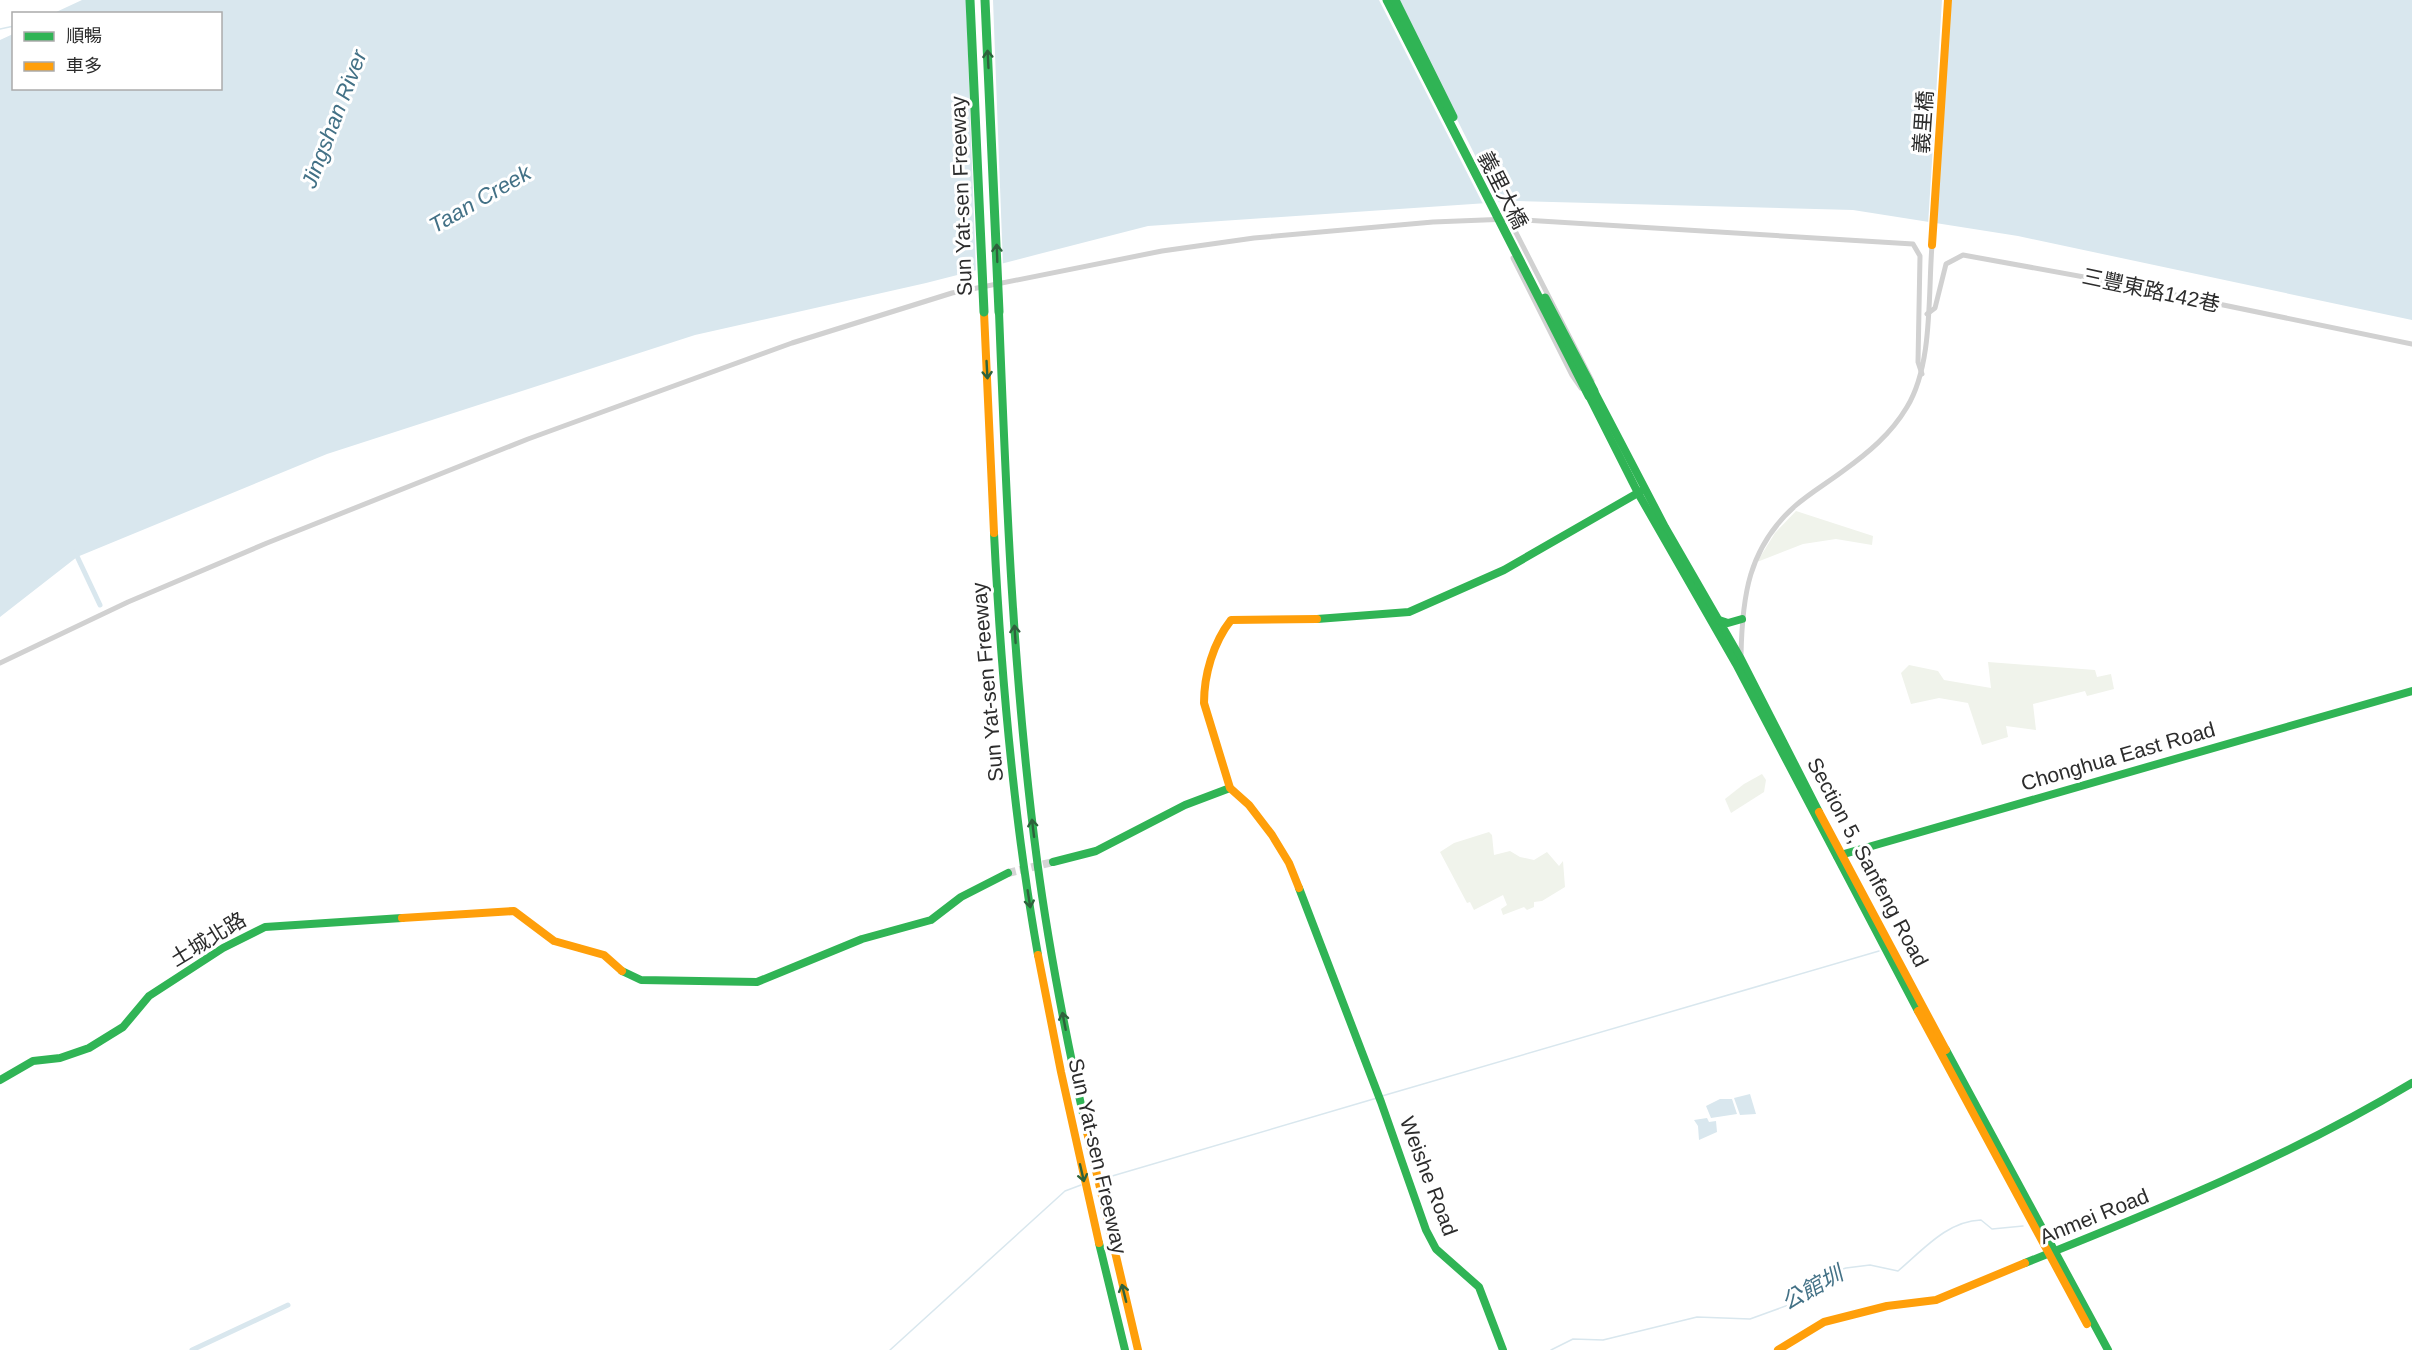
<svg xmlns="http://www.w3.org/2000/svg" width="2412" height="1350" font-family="Helvetica,'Noto Sans TC',sans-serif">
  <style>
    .green { fill: #f0f3eb }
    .water { fill: #d9e7ee }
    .pier { fill: #fff }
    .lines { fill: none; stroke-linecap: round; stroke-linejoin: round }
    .stream { stroke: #d9e7ee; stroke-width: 1.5 }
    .canal { stroke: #d9e7ee; stroke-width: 5 }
    .secondary-tunnel { stroke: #d5d5d5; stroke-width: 8; stroke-dasharray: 8 4; stroke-linecap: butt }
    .street { stroke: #d1d1d1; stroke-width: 5 }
    .fast { stroke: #30b455; stroke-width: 8 }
    .slow { stroke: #ff9f0a; stroke-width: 8 }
    .fast-bridge { stroke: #30b455; stroke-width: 9 }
    .oneway { stroke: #2e623c }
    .labels { text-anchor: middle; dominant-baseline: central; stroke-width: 6; stroke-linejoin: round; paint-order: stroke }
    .street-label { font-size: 21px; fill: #2c2c2c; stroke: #fff }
    .water-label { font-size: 22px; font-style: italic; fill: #437186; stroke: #fff }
  </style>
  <rect width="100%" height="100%" fill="#fff"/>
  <g class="green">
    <path d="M1796,511L1873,536L1872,545L1836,539L1803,544L1757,562L1775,533Z"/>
    <path d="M1988,662L2095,670L2097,677L2111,674L2114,689L2087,696L2085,691L2033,704L2036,730L2006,726L2008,737L1982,745L1968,703L1939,698L1911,704L1901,673L1909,665L1938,671L1944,680L1991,688Z"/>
    <path d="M1762,774L1766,780L1764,792L1731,813L1725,799L1744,784Z"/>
    <path d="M1489,832L1492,835L1494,855L1510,851L1520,857L1534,860L1547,852L1559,866L1563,861L1565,887L1542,901L1534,902V907L1527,910L1524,907L1503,915L1501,909L1507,905L1503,895L1474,910L1470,902L1467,903L1440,852L1454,843Z"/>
  </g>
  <g class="water">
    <path d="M82,0H2412V320L2018,236L1853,210L1517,201L1148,226L926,283L695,335L327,454L77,557L0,617V40L13,34L14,88H220V14L54,13Z"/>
    <path d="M1750,1094L1756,1114L1740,1115L1734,1098Z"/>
    <path d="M1720,1099H1732L1737,1114L1711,1118L1706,1106Z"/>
    <path d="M1707,1118L1709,1122L1716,1121L1717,1132L1699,1140L1698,1126L1694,1120Z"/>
  </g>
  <g class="pier">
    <path d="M966,0H993L1003,266L976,273Z"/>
    <path d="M1379,0H1397L1500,205L1484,206Z"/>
    <path d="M1942,0H1948L1934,226L1928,225Z"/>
  </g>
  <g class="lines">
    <g class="stream">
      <path d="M0,29L14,26"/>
      <path d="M1382,1096L1879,951"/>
      <path d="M1102,1179L1377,1098"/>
      <path d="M890,1350L1065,1191L1081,1185"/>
      <path d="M1551,1350L1573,1339L1603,1340L1697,1317L1750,1319L1794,1303L1833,1272L1846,1268L1870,1265L1898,1271C1923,1250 1947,1221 1981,1220L1992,1229L2023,1226"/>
    </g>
    <g class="canal">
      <path d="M75,552L100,605"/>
      <path d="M192,1350L288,1305"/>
    </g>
    <path class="secondary-tunnel" d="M1008,873L1053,862"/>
    <g class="street">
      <path d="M1509,219L1592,381"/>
      <path d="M1513,258L1572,375L1581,388"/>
      <path d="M1927,314L1935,308L1946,264L1963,255L2117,283L2412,344"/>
      <path d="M1741,656C1742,597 1748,548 1795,506C1810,493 1827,483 1843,471C1868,453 1891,434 1907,407C1933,364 1928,295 1932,245"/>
      <path d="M0,663L128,602L267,543L528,439L792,343L952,293L1162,251L1254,238L1433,222L1509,219L1913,244L1920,256L1918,362L1922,374"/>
    </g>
    <g class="fast">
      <path d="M999,312C1006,495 1013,678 1037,860C1049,951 1067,1042 1087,1132"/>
      <path d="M1594,391L1665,527L1741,659L1819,812"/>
      <path d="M1589,396L1638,493L1736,664L1918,1011"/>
      <path d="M994,533C1001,674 1013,816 1038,955"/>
      <path d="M1317,619L1409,612L1504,570L1643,490"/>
      <path d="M1719,620L1728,623L1742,619"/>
      <path d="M1837,856L2412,691"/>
      <path d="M1053,862L1096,851L1185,805L1230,788"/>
      <path d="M1299,888L1381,1102L1426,1230L1436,1249L1479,1287L1503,1350"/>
      <path d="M622,971L641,980L757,982L862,939L931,920L961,897L1008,873"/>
      <path d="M1946,1050L2108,1350"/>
      <path d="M0,1080L33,1061L60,1058L89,1048L123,1027L149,996L223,948L265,927L402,918"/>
      <path d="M1099,1243L1125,1350"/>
      <path d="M2025,1263C2158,1210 2289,1157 2412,1083"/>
    </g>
    <g class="slow">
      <path d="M1932,245L1948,0"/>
      <path d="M984,312L994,533"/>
      <path d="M1819,812L1946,1050"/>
      <path d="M1299,888L1289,863L1272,835L1249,805L1230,788L1204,703C1204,675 1213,643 1231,620L1317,619"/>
      <path d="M402,918L514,911L554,941L604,955L622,971"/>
      <path d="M1038,955L1061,1072L1099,1243"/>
      <path d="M1918,1011L2087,1324"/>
      <path d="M1087,1132L1138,1350"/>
      <path d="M1778,1350L1824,1322L1887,1306L1936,1300L2025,1263"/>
    </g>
    <g class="fast-bridge">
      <path d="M970,0L984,312"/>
      <path d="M985,0L999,312"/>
      <path d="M1387,0L1589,396"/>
      <path d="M1395,0L1453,117"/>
      <path d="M1545,298L1594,391"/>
    </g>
  </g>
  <defs><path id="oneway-shaft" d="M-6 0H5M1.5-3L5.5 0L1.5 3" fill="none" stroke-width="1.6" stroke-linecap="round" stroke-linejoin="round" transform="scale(1.5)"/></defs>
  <g class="oneway">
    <use href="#oneway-shaft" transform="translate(988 59) rotate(-93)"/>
    <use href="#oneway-shaft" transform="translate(997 253) rotate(-92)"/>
    <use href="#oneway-shaft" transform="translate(987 370) rotate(87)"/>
    <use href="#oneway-shaft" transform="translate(1015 634) rotate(-94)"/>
    <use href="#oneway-shaft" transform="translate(1033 828) rotate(-97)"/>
    <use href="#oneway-shaft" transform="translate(1029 899) rotate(81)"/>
    <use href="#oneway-shaft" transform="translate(1064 1021) rotate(-101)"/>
    <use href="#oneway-shaft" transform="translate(1082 1173) rotate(77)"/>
    <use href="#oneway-shaft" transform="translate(1124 1293) rotate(-104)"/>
  </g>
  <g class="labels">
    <g class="street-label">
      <text transform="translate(1923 122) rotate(-86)">義里橋</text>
      <text transform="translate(1503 190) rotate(63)">義里大橋</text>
      <text transform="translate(961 196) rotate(-92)">Sun Yat-sen Freeway</text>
      <text transform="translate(2151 290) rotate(12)">三豐東路142巷</text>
      <text transform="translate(987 682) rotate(-95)">Sun Yat-sen Freeway</text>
      <text transform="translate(2118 756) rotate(-16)">Chonghua East Road</text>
      <text transform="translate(1868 862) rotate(62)">Section 5, Sanfeng Road</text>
      <text transform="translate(208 939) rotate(-31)">土城北路</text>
      <text transform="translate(1098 1156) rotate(77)">Sun Yat-sen Freeway</text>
      <text transform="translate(1429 1176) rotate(69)">Weishe Road</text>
      <text transform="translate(2094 1216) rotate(-22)">Anmei Road</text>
    </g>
    <g class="water-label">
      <text transform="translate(334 119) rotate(-69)">Jingshan River</text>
      <text transform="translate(480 199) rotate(-30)">Taan Creek</text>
      <text transform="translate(1812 1288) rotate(-29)">公館圳</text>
    </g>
  </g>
  <rect x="12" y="12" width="210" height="78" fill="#ffffff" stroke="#ababab" stroke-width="1.5"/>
  <rect x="24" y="32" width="30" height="9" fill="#30b455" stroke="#ababab" stroke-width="1.5"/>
  <text x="66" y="42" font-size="18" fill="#2c2c2c">順暢</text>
  <rect x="24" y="62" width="30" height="9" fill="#ff9f0a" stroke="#ababab" stroke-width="1.5"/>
  <text x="66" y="72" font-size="18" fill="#2c2c2c">車多</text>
</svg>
